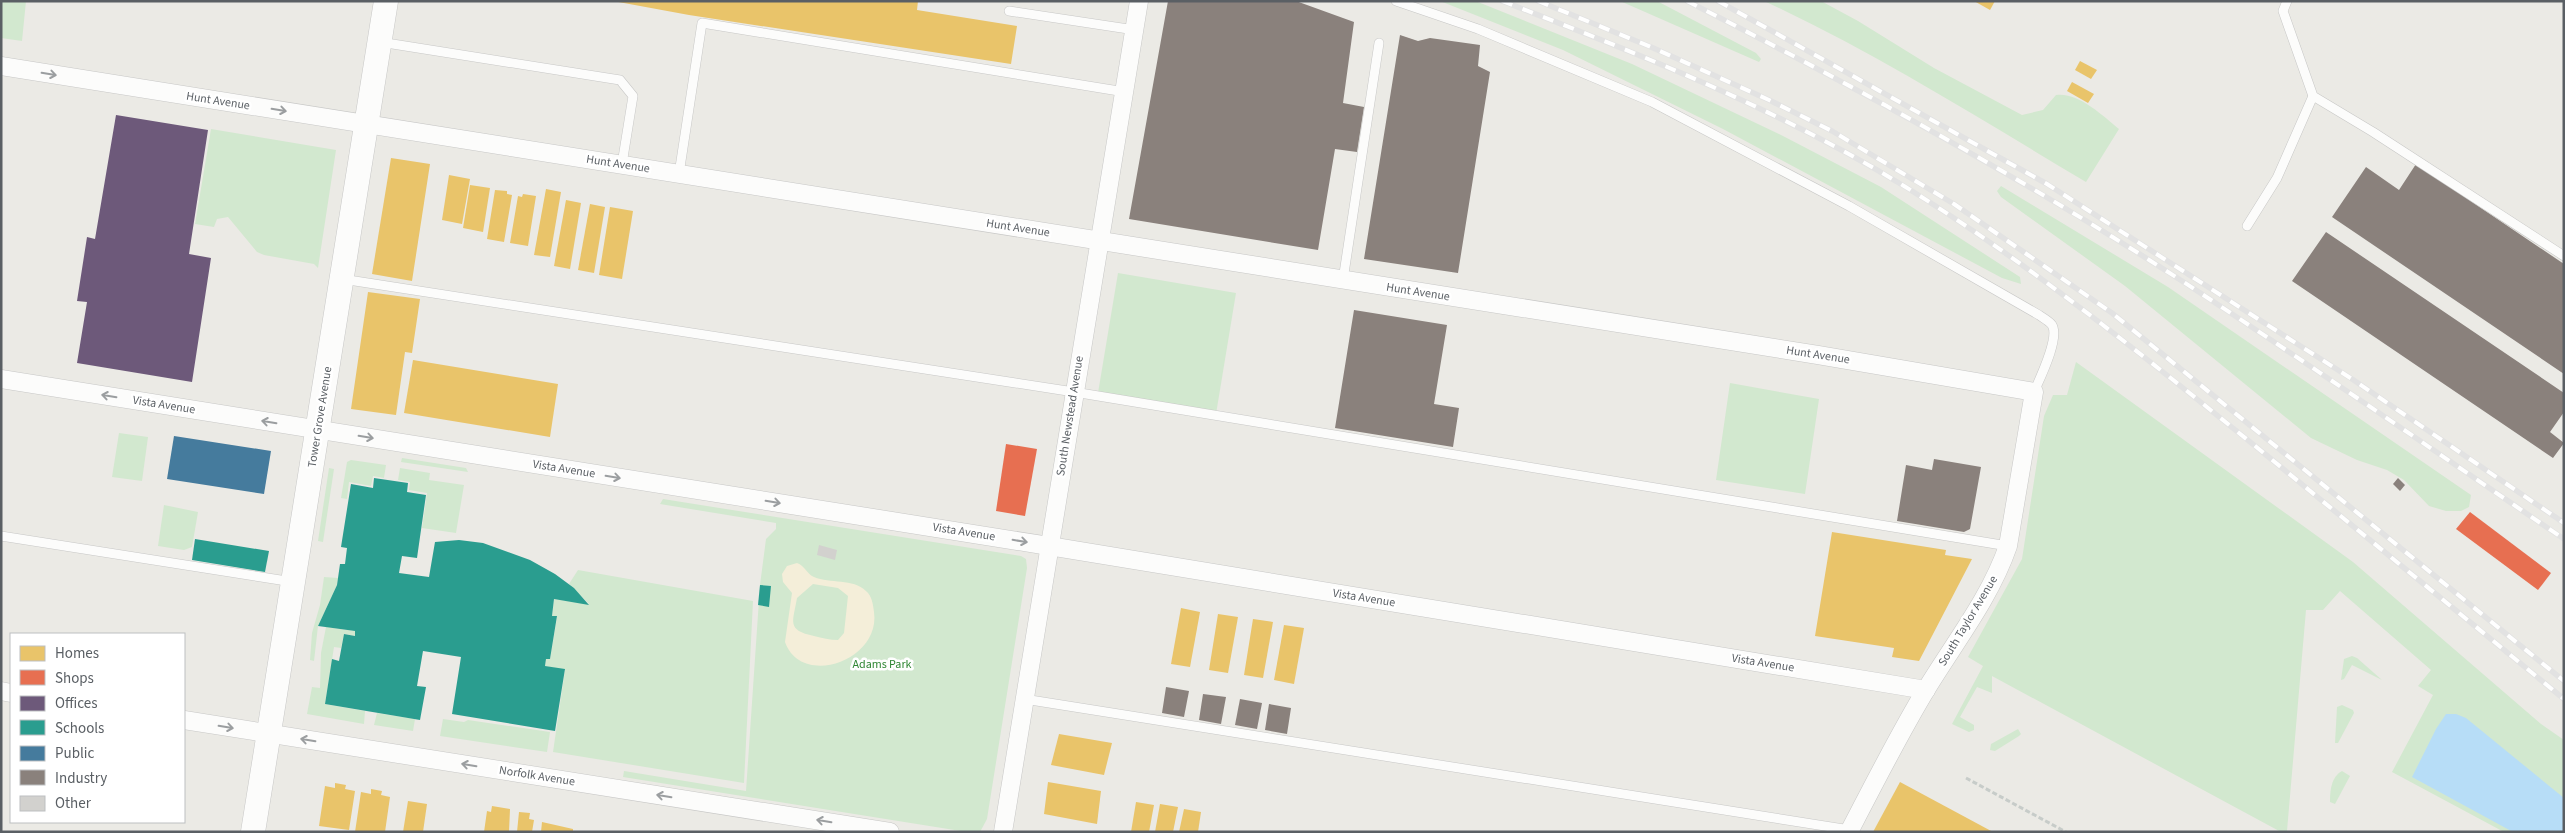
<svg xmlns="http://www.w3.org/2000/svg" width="2565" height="833" font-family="'Source Sans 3',sans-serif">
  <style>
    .green { fill: #d2e8cf }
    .sand { fill: #f4eed9; fill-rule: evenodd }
    .water { fill: #b7ddf7 }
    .homes { fill: #e9c46a }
    .shops { fill: #e76f51 }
    .offices { fill: #6d597a }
    .schools { fill: #2a9d8f }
    .public { fill: #457b9d }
    .industry { fill: #8a817c }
    .building { fill: #d2d1ce }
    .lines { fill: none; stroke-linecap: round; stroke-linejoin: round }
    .lane-casing { stroke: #c7c7c6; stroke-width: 10 }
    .street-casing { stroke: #c7c7c6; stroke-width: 19 }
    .secondary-casing { stroke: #c7c7c6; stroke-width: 25 }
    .path { stroke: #c7ccc9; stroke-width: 3; stroke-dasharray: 5 2.5; stroke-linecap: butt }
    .lane { stroke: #fcfcfb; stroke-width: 9 }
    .street { stroke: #fcfcfb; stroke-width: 18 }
    .secondary { stroke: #fcfcfb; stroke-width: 24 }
    .rail-casing { stroke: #e2e2e2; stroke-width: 5.5 }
    .rail { stroke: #fff; stroke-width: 4; stroke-dasharray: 11; stroke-linecap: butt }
    .oneway { stroke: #9b9ea0 }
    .labels { text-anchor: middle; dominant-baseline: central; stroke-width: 5; stroke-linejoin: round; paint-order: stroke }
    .street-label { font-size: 12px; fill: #5a5f64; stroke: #fff }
    .park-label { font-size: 12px; fill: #2f8633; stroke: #fff }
  </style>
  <rect width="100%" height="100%" fill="#ebeae5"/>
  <g class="green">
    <path d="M1,1H26L22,41L1,38Z"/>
    <path d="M1440,1H1475L1483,4L1632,64L1783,136L1881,187L2020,277L2021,284L2002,278L1723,129L1563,50Z"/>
    <path d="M1620,1H1657L1756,53L1761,59L1759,62Z"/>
    <path d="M1764,1H1821L1858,21L1934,68L2022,115L2043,110L2056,95C2078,92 2102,115 2119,129L2086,182C1980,119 1876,53 1764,1Z"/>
    <path d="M211,129L336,150L318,268L314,264L264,255L257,252L228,217L217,219L214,227L195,224Z"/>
    <path d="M2001,186L2168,287L2471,495L2469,507L2461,511H2446L2429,506L2404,480L2387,470L2357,460L2311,438L2125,286L2001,197L1997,191Z"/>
    <path d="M1118,273L1236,293L1216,414L1098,393Z"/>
    <path d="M2076,362L2353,562L2541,724L2564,740V832H2504L2392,772L2433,695L2418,686L2431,670L2340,591L2323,610H2306L2287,831L2296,832H2281L1992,676V693L1977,687L1960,717L1974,725V730L1969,732L1952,724L1983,666L1968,657L2022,559L2044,416L2053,395H2067Z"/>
    <path d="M1730,383L1819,399L1805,494L1716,480Z"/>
    <path d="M119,433L148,437L142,481L112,477Z"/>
    <path d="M402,458L466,468L468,472L401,462Z"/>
    <path d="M351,460L386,465L384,478L373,476L371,486L349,482L347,499L341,498L347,462Z"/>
    <path d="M329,468L334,469L323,542L318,541Z"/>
    <path d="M400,468L430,473L429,480L464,485L456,533L422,528L427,493L409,490L410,482L398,480Z"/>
    <path d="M663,499L1021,556L1026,559L1027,568L987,819L980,832H967L623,777L624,771L746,791L760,585L766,539L776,529V523L660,504Z"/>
    <path d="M164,505L198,512L192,547L184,550L158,546Z"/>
    <path d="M578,570L753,601L744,783L553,752L565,670L545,666L546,659H550L557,617L552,616L554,599L589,604L569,584Z"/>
    <path d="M324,577L338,578L337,585L318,626L314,661L310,660L312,633L320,605Z"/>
    <path d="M326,627L355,631V636L344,634L341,648L334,647L325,704L365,711L364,724L307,714L312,687L320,688L321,653Z"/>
    <path d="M2352,656L2357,658L2382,680L2352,665L2344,679L2341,680L2344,659Z"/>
    <path d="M2342,705L2353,710L2354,713L2338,743H2335L2337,707Z"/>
    <path d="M377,713L415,719L413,731L374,725Z"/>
    <path d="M443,719L464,722L468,720L550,732L547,752L440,736Z"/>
    <path d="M2018,729L2021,734L2019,736L1995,751L1990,750L1991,744Z"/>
    <path d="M2342,771L2350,776L2335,804L2330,802C2330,791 2331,777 2342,771Z"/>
  </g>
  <path class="sand" d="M797,563C805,566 807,574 814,577C830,584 853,578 866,591C872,596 873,604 874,612C881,661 801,688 785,642L792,593L783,582L782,574L787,566ZM813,584L838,588L848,596L844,633L838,640C830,640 822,638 814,636C786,630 793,622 797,598Z"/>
  <path class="water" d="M2446,714H2456L2466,718L2564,798V832H2513L2412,777L2436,729Z"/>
  <g class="homes">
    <path d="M613,1H918L917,10L1017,26L1011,64L689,15Z"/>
    <path d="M1974,1H1995L1990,10Z"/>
    <path d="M2080,61L2097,70L2091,79L2075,70Z"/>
    <path d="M2072,82L2094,94L2088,103L2067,91Z"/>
    <path d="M391,158L430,164L412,281L372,274Z"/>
    <path d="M449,175L470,179L462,224L442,220Z"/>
    <path d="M470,185L490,188L483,232L463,228Z"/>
    <path d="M546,189L561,192L550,257L534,255Z"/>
    <path d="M495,190L507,191V194L512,195L504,242L487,239Z"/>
    <path d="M523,194L536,196L528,246L510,243L518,196L522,197Z"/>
    <path d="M566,200L581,203L570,269L554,266Z"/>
    <path d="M590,204L605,207L594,273L578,270Z"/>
    <path d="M610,207L633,211L622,279L599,275Z"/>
    <path d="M368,292L420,299L412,353L405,352L396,415L351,409Z"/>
    <path d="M413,360L558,384L550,437L404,413Z"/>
    <path d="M1832,532L1946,550L1945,555L1972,559L1919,661L1892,657L1894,648L1815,636Z"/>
    <path d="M1181,608L1200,612L1190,667L1171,664Z"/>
    <path d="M1218,614L1238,617L1228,673L1209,670Z"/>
    <path d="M1253,619L1273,622L1263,678L1244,675Z"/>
    <path d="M1284,625L1304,628L1294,684L1274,680Z"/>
    <path d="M1059,734L1112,743L1104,775L1051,765Z"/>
    <path d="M1048,782L1101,791L1097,824L1044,814Z"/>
    <path d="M1900,782L1993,832H1873Z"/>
    <path d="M335,783L346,785L345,789L355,791L349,830L319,826L325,786L335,788Z"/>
    <path d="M371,789L382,791L381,795L390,797L385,832H355L361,792L371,794Z"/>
    <path d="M408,801L427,804L423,832H403Z"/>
    <path d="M1136,802L1154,805L1149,832H1131Z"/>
    <path d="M1160,804L1178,807L1173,832H1155Z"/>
    <path d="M492,806L510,809L509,832H484L487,811L491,812Z"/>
    <path d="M1184,809L1201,812L1198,832H1179Z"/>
    <path d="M519,812L530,813L529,819L534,820L532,832H517Z"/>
    <path d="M542,822L573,829V832H541Z"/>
  </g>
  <g class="shops">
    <path d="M1006,444L1037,449L1025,516L996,511Z"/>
    <path d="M2470,512L2551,573L2538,590L2456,529Z"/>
  </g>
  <path class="offices" d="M116,115L208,130L189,254L211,258L192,382L77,363L87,302L77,301L87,237L95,239Z"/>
  <g class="schools">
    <path d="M374,478L408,483L407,492L426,495L417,558L402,556L399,573L429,577L435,542L459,540L483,543L530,560L555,574L574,588L589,605L554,599L552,616H557L550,659H546L545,666L565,669L555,731L452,714L461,657L423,651L417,686L426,687L420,720L325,704L332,659L339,661L344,634L355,636V631L318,626L337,585L340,564H345L347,548L341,547L351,484L373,488Z"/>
    <path d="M195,539L269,551L265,572L192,560Z"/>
    <path d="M760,585L771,586L769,607L758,605Z"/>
  </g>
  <path class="public" d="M174,436L271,451L264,494L167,479Z"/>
  <g class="industry">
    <path d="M1168,1H1296L1354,22L1343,103L1364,107L1357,152L1335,149L1318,250L1129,219Z"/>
    <path d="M1400,35L1418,41L1430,38L1480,45L1478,66L1490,72L1458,273L1364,259Z"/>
    <path d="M2416,164L2564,264V374L2332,217L2366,167L2399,190Z"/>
    <path d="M2326,232L2564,393V412L2550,432L2564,443L2553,458L2292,281Z"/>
    <path d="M1354,310L1447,325L1434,404L1459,408L1453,447L1335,428Z"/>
    <path d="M1934,459L1981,467L1970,529L1964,532L1897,521L1906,465L1932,470Z"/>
    <path d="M2398,478L2405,485L2400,491L2393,484Z"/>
    <path d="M1166,687L1189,691L1184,717L1162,713Z"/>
    <path d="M1203,694L1226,697L1221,724L1199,720Z"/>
    <path d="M1240,699L1262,703L1257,729L1235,725Z"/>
    <path d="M1269,704L1291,708L1287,734L1265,730Z"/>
  </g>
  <path class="building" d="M819,545L837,550L835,560L817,555Z"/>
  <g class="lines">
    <g class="lane-casing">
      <g id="lane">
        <path d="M1396,1L1478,29L1652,102L1849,206L2039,315C2043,318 2049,321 2052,325C2060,338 2040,378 2034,392"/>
        <path d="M2287,1L2283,11L2313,96L2373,132L2564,256"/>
        <path d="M1009,11L1135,30"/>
        <path d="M380,42L620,80L633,96L622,164"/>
        <path d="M679,174L702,23L1125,92"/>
        <path d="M2247,226L2277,178L2313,96"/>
        <path d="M342,279L1074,392L2008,546"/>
        <path d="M1343,280L1379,43"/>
        <path d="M1,536L293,582"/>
        <path d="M1024,699L1850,830"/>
      </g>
    </g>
    <g class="street-casing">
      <g id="street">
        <path d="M1,66L1818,355L2034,392L2008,546C1990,598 1955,642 1927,688C1899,734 1874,784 1849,832"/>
        <path d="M1,379L1049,546L1926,690"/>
        <path d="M1,691L11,693"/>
        <path d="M184,720L890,832"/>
        <path d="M1003,832L1139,1"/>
      </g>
    </g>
    <g class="secondary-casing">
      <path id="secondary" d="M253,832L386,1"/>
    </g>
    <path class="path" d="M1966,778L2066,832"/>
    <use href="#lane" class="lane"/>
    <use href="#street" class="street"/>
    <use href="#secondary" class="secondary"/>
    <g class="rail-casing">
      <g id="rail">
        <path d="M1502,1C1640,54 1778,109 1904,186C2032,265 2149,360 2265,454C2365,536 2464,617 2564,699"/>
        <path d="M1538,1L1651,47L1769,100L1832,131L1954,204L2112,313L2564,681"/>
        <path d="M1687,1C1856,87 2023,178 2182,281C2311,365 2437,453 2564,539"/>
        <path d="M1718,1L2047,184L2352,379L2564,523"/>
      </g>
    </g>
    <use href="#rail" class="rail"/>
  </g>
  <defs><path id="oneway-shaft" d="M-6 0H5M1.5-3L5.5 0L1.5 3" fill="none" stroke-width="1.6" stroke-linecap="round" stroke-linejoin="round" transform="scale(1.25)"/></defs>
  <g class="oneway">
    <use href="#oneway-shaft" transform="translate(49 74) rotate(9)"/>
    <use href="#oneway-shaft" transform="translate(279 110) rotate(9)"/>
    <use href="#oneway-shaft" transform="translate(109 396) rotate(-171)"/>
    <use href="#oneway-shaft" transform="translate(269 422) rotate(-171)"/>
    <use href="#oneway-shaft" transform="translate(366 437) rotate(9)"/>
    <use href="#oneway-shaft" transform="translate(613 477) rotate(9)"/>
    <use href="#oneway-shaft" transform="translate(773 502) rotate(9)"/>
    <use href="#oneway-shaft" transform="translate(1020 541) rotate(9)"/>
    <use href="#oneway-shaft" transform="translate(226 727) rotate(9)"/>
    <use href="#oneway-shaft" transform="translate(308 740) rotate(-171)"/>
    <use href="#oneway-shaft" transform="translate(469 765) rotate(-171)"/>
    <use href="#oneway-shaft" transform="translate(664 796) rotate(-171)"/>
    <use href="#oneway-shaft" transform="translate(824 821) rotate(-171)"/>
  </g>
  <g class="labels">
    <g class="street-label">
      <text transform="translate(218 101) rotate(9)">Hunt Avenue</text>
      <text transform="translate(618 164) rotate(9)">Hunt Avenue</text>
      <text transform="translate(1018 228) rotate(9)">Hunt Avenue</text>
      <text transform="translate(1418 292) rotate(9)">Hunt Avenue</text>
      <text transform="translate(1818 355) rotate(9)">Hunt Avenue</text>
      <text transform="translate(164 405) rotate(9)">Vista Avenue</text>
      <text transform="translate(1070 416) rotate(-81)">South Newstead Avenue</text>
      <text transform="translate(320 417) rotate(-81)">Tower Grove Avenue</text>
      <text transform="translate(564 469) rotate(9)">Vista Avenue</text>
      <text transform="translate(964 532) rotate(9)">Vista Avenue</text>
      <text transform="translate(1364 598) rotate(9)">Vista Avenue</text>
      <text transform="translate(1968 621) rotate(-59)">South Taylor Avenue</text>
      <text transform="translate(1763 663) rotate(9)">Vista Avenue</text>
      <text transform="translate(537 776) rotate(9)">Norfolk Avenue</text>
    </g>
    <g class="park-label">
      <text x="882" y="664">Adams Park</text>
    </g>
  </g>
  <rect width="2565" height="833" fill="none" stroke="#5a5f64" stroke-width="5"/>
  <rect x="10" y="633" width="175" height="190" fill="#ffffff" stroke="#bdbfc1"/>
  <rect x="20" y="646" width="25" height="15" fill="#e9c46a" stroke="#bdbfc1"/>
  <text x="55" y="658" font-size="15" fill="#5a5f64">Homes</text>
  <rect x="20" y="670" width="25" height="15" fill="#e76f51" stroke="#bdbfc1"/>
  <text x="55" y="683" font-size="15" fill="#5a5f64">Shops</text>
  <rect x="20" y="696" width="25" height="15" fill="#6d597a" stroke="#bdbfc1"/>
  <text x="55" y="708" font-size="15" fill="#5a5f64">Offices</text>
  <rect x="20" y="720" width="25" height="15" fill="#2a9d8f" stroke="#bdbfc1"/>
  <text x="55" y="733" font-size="15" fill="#5a5f64">Schools</text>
  <rect x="20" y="746" width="25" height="15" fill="#457b9d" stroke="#bdbfc1"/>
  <text x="55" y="758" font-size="15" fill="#5a5f64">Public</text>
  <rect x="20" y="770" width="25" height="15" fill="#8a817c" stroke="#bdbfc1"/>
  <text x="55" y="783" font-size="15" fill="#5a5f64">Industry</text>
  <rect x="20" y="796" width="25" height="15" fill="#d2d1ce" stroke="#bdbfc1"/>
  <text x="55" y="808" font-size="15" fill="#5a5f64">Other</text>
</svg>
